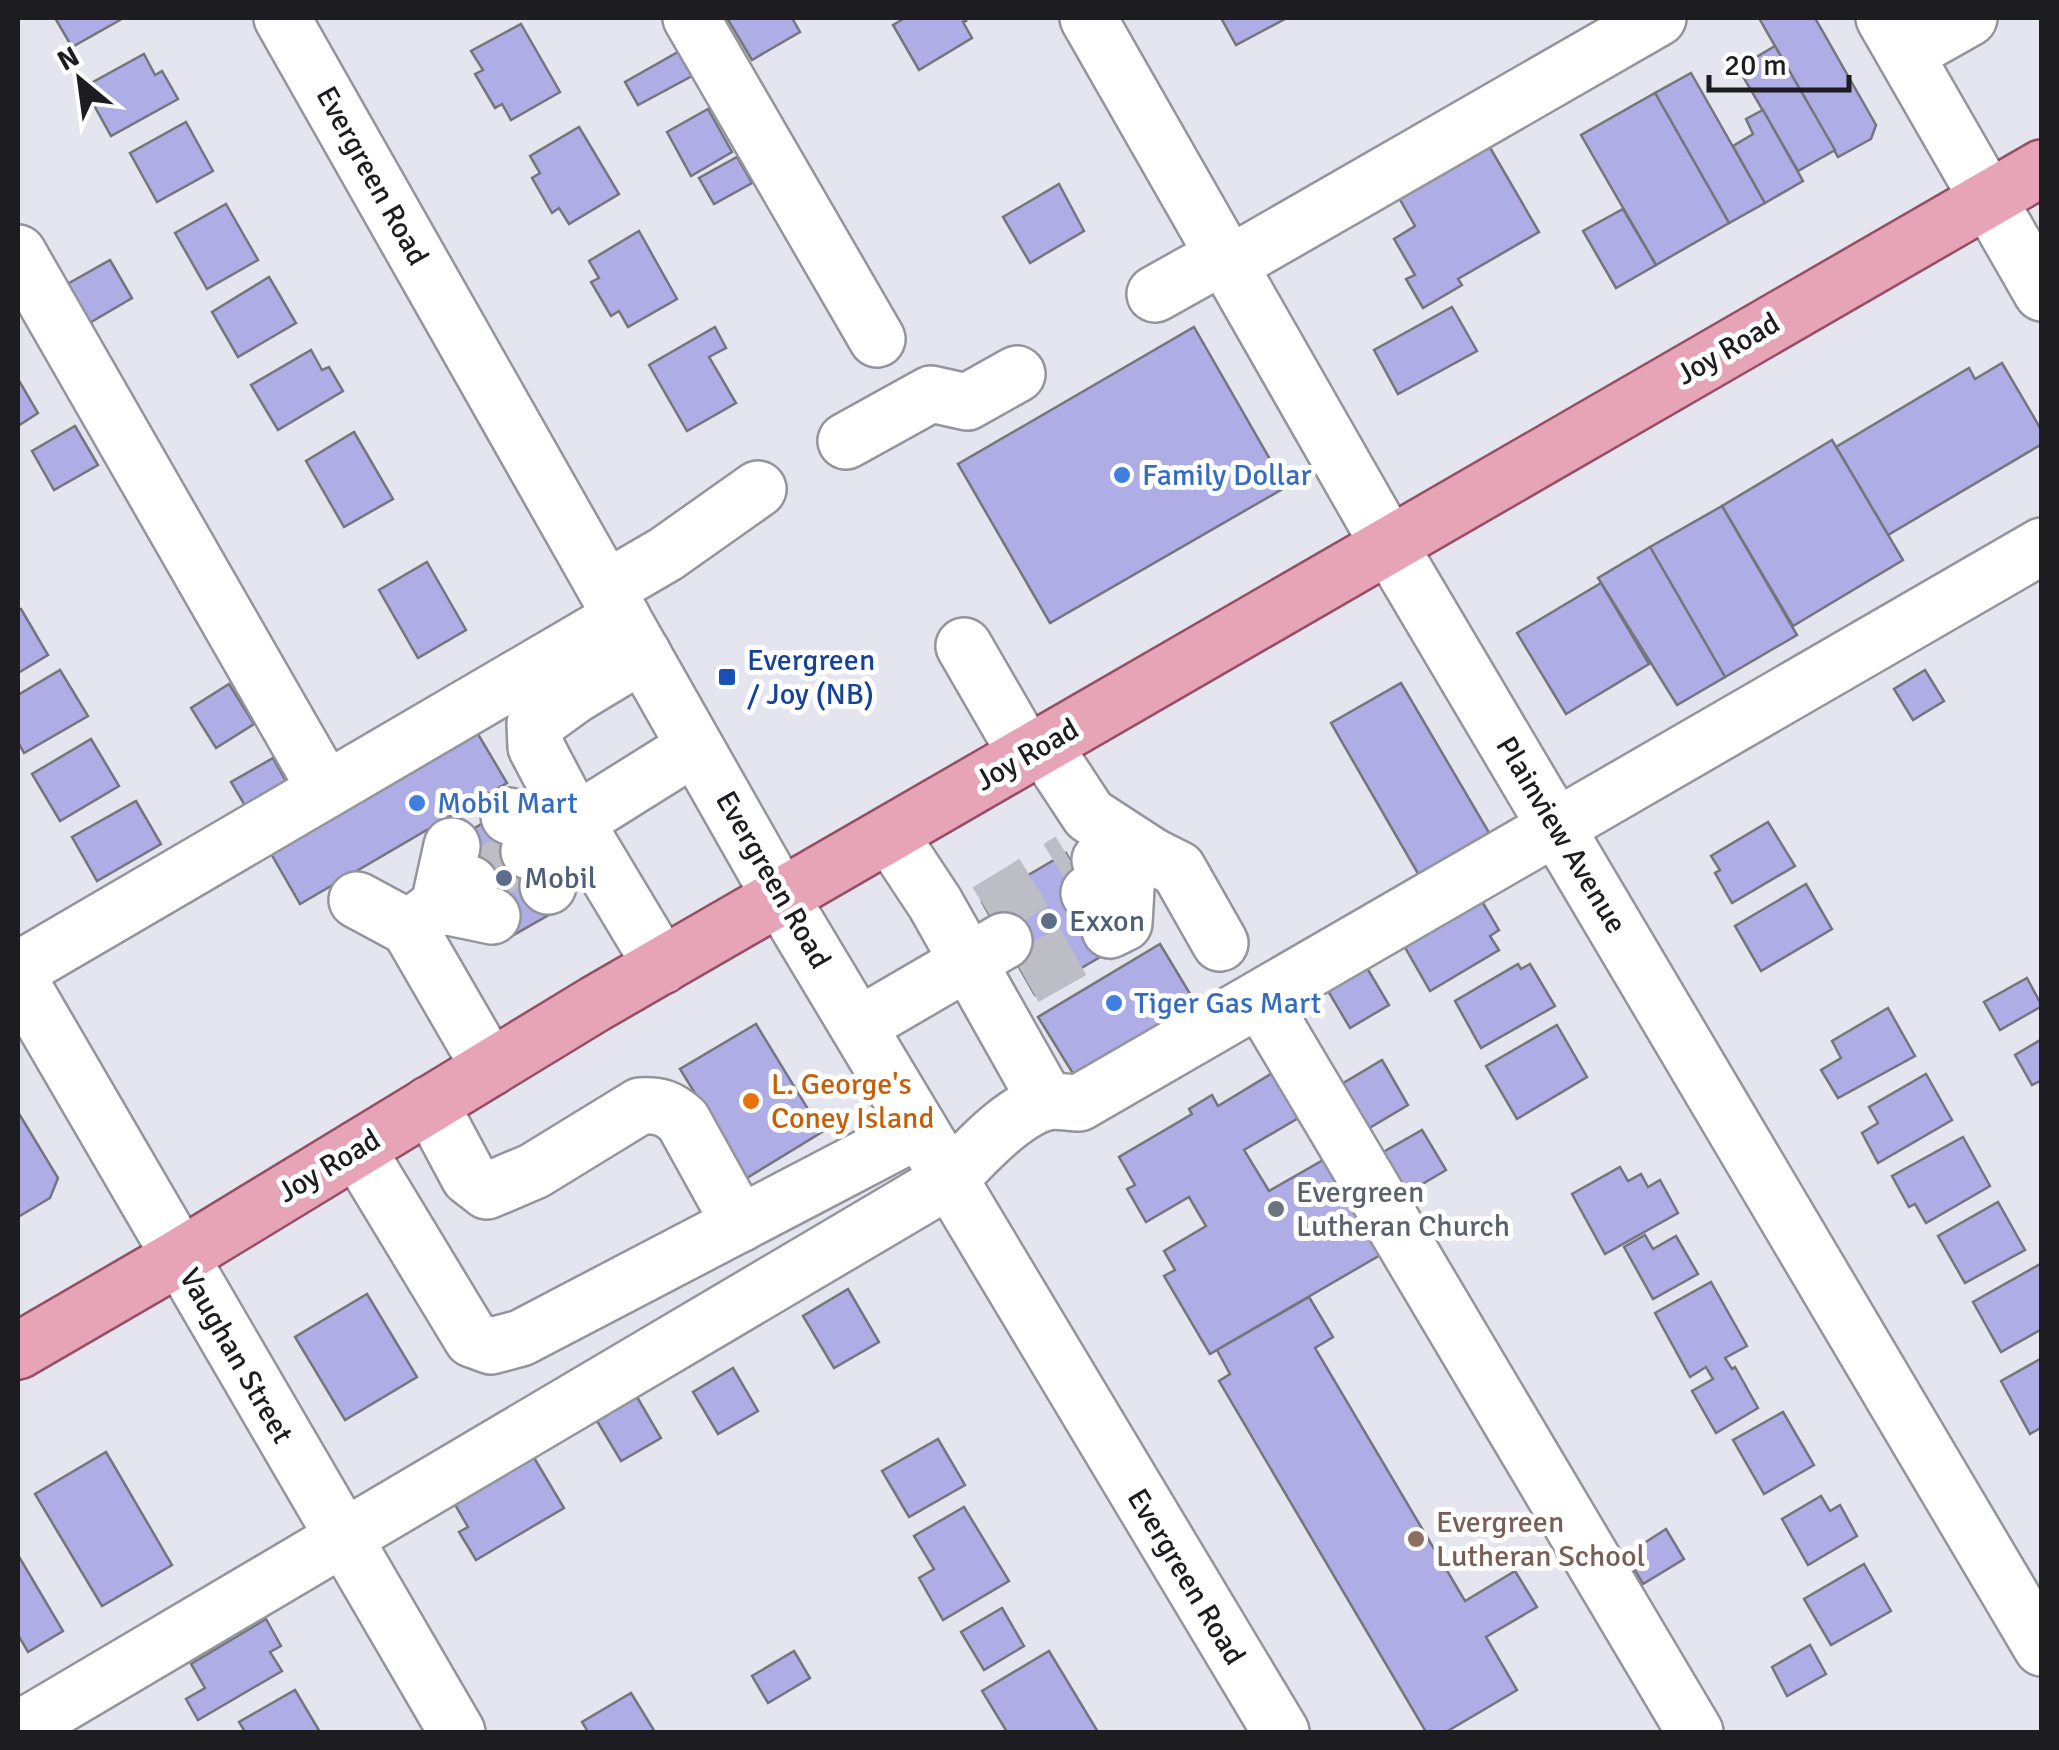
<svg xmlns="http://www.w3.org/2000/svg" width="2059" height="1750" font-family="Signika,sans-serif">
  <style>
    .building { fill: #aeade6; stroke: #75757d; stroke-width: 2.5 }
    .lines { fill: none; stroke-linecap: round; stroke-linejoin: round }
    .minor-tunnel { stroke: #bdbdc6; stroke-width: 55; stroke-dasharray: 55 28; stroke-linecap: butt }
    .minor-casing { stroke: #94949d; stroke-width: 60 }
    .major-casing { stroke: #954e63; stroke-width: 60 }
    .minor { stroke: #fff; stroke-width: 55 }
    .major { stroke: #e6a4b6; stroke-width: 55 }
    .shop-dot { fill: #3f7fe0; stroke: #fff; stroke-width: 4 }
    .transit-dot { fill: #1a4fb4; stroke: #fff; stroke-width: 4 }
    .service-dot { fill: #5c6f8a; stroke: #fff; stroke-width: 4 }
    .food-dot { fill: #e8710a; stroke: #fff; stroke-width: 4 }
    .worship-dot { fill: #6b7280; stroke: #fff; stroke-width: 4 }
    .education-dot { fill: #8d6e63; stroke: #fff; stroke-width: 4 }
    .labels { text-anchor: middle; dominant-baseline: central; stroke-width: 10; stroke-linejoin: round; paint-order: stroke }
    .street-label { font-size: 30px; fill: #1d1d21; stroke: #fff }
    .shop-label { font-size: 30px; fill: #366cbe; stroke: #fff; text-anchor: start }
    .transit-label { font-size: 30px; fill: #164399; stroke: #fff; text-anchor: start }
    .service-label { font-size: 30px; fill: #4e5e75; stroke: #fff; text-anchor: start }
    .food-label { font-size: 30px; fill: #c56008; stroke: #fff; text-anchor: start }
    .worship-label { font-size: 30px; fill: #5b616d; stroke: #fff; text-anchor: start }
    .education-label { font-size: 30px; fill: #785e54; stroke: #fff; text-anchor: start }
  </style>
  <rect width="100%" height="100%" fill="#e5e5ef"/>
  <g class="building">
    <path d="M55,18H119L120,20L72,47Z"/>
    <path d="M727,18H792L800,32L752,60Z"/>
    <path d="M905,18H964L966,21L963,22L972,38L919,70L893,25Z"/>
    <path d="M1221,18H1287L1236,45Z"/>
    <path d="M1759,18H1815L1876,125L1871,139L1838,157Z"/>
    <path d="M521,24L560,92L511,120L502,104L495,108L475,74L483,70L471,51Z"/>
    <path d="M1775,46L1835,150L1798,171L1738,68Z"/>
    <path d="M678,52L692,76L638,105L625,82Z"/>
    <path d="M144,54L155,75L162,71L178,99L111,136L84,87Z"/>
    <path d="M1691,73L1765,203L1729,223L1655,93Z"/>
    <path d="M1655,93L1729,223L1656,265L1581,135Z"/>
    <path d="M708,109L732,152L691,176L667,132Z"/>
    <path d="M1763,110L1803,181L1765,203L1733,146L1753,134L1746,119Z"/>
    <path d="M186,122L213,171L157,202L130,153Z"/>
    <path d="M579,127L619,194L569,224L559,208L552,213L532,178L540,173L530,156Z"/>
    <path d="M1485,139L1539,232L1458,279L1462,285L1423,308L1406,279L1415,275L1394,239L1415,226L1395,191Z"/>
    <path d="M737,157L752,183L714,204L699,178Z"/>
    <path d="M1059,184L1084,231L1030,263L1003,217Z"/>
    <path d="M226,204L258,260L207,289L175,233Z"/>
    <path d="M1623,209L1656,265L1616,288L1583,231Z"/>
    <path d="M639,231L677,299L628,327L619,311L611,316L591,282L599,278L589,261Z"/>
    <path d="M110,260L132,298L86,325L64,286Z"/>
    <path d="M269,277L296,323L238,357L212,312Z"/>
    <path d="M1452,307L1477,351L1398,394L1374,350Z"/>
    <path d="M715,327L726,348L709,357L736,403L687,431L649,365Z"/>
    <path d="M1194,327L1286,487L1050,623L958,464Z"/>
    <path d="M311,350L322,370L329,367L343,391L278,430L251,385Z"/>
    <path d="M2002,363L2042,431V444L1888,535L1836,447L1969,368L1975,379Z"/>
    <path d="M18,379L38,413L18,426Z"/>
    <path d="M75,426L98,465L54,490L32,451Z"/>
    <path d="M354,432L393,499L344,527L306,461Z"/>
    <path d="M1832,440L1903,560L1793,626L1722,506Z"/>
    <path d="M1722,506L1797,635L1725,677L1650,547Z"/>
    <path d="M1650,547L1725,677L1677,705L1598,578Z"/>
    <path d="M427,562L466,630L418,658L379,590Z"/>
    <path d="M1601,583L1649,664L1566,714L1517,633Z"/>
    <path d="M21,609L48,655L18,673V611Z"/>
    <path d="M60,670L88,716L24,753L18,742V695Z"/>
    <path d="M1925,670L1944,701L1913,720L1894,689Z"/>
    <path d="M1401,683L1491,836L1420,877L1331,723Z"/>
    <path d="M229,684L254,724L216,748L191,708Z"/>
    <path d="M472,724L507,783L300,904L266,845Z"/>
    <path d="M91,739L119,786L60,821L32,774Z"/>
    <path d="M273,758L288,785L247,809L231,782Z"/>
    <path d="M136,801L161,844L97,881L72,837Z"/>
    <path d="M506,810L561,908L505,940L450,842Z"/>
    <path d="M1768,822L1795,866L1732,903L1715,873L1720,870L1711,856Z"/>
    <path d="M1066,853L1119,946L1035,995L982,902Z"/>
    <path d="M1806,884L1832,929L1761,971L1735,926Z"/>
    <path d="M1480,898L1499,930L1490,936L1499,950L1430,991L1403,944Z"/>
    <path d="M1160,944L1198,1007L1077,1080L1038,1017Z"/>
    <path d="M1518,964L1521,969L1530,964L1555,1006L1481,1048L1455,1001Z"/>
    <path d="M1367,968L1389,1005L1350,1028L1328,991Z"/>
    <path d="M2027,978L2042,1006L2000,1030L1984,1002Z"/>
    <path d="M1888,1008L1915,1056L1838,1098L1821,1070L1841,1058L1832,1041Z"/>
    <path d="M756,1024L822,1132L747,1178L680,1069Z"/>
    <path d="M1557,1025L1587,1077L1517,1119L1486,1066Z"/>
    <path d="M2042,1039V1080L2032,1085L2015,1055Z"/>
    <path d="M1382,1060L1408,1105L1361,1133L1335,1088Z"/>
    <path d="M1274,1072L1300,1117L1244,1150L1269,1191L1325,1159L1382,1254L1210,1354L1164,1276L1175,1270L1164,1251L1206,1226L1189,1197L1146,1222L1127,1189L1135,1185L1119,1157L1192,1114L1189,1109L1212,1095L1218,1106Z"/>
    <path d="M1926,1074L1952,1120L1878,1163L1862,1133L1878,1123L1869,1107Z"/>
    <path d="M18,1112L58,1178L50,1198L18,1217Z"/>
    <path d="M1422,1130L1446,1170L1402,1196L1378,1155Z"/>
    <path d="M1963,1137L1990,1186L1926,1223L1915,1204L1909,1207L1892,1176Z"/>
    <path d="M1620,1167L1628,1181L1641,1174L1648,1187L1660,1180L1678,1213L1605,1254L1572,1194Z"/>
    <path d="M1998,1202L2025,1250L1965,1283L1938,1236Z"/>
    <path d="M1645,1235L1653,1249L1676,1236L1698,1274L1653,1299L1624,1247Z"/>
    <path d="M2042,1263V1329L2001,1352L1973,1302Z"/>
    <path d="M1711,1282L1747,1346L1725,1358L1732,1369L1735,1367L1758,1408L1716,1433L1692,1391L1713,1379L1706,1367L1690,1377L1655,1313Z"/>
    <path d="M848,1289L879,1342L834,1368L803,1316Z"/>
    <path d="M367,1294L417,1377L345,1420L295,1337Z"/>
    <path d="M1309,1297L1333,1337L1315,1348L1465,1601L1515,1571L1537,1607L1486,1637L1517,1690L1446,1732H1426L1219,1381L1230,1374L1217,1350Z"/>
    <path d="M2042,1358V1427L2030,1434L2001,1381Z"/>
    <path d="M733,1368L758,1411L718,1434L693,1392Z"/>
    <path d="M637,1397L661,1438L621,1461L597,1421Z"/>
    <path d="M1783,1412L1814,1465L1764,1494L1733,1440Z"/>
    <path d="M938,1439L965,1485L909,1517L882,1471Z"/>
    <path d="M106,1452L172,1565L102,1606L35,1494Z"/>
    <path d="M533,1456L564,1508L476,1560L459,1532L468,1527L454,1503Z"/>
    <path d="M1821,1496L1830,1511L1840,1505L1857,1536L1808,1565L1782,1519Z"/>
    <path d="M964,1507L1009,1581L943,1620L919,1578L934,1569L914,1536Z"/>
    <path d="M1666,1529L1684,1559L1643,1584L1626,1555Z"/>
    <path d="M18,1555L63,1631L28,1652L18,1635Z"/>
    <path d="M1864,1564L1891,1611L1831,1645L1804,1599Z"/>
    <path d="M1002,1608L1024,1646L984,1670L961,1632Z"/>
    <path d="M266,1619L281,1646L270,1652L282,1671L198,1720L186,1699L205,1688L191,1664Z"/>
    <path d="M1810,1645L1826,1674L1787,1696L1772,1667Z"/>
    <path d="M794,1651L810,1678L768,1703L752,1676Z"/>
    <path d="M1049,1651L1098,1732H1007L982,1691Z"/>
    <path d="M295,1690L320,1732H245L239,1722Z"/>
    <path d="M631,1693L655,1732H588L582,1722Z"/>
  </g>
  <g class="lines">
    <g class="minor-tunnel">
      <path d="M472,883L529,851"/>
      <path d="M987,911L1070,860"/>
      <path d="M1025,978L1110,930"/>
    </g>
    <g class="minor-casing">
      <g id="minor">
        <path d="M282,18L781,898L1281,1732"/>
        <path d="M691,18L877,339"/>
        <path d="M1088,18L1389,545L2042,1648"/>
        <path d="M1884,18L2042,293"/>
        <path d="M1905,54L1969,18"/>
        <path d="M18,253L326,790"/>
        <path d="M1228,265L1658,18"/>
        <path d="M1155,294L1223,256"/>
        <path d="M846,441L931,394L967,402L1017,374"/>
        <path d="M606,589L666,554L758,489"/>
        <path d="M964,646L1027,755"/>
        <path d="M643,654L575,695L535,724L536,747L575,821L662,966"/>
        <path d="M1043,745L1089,815L1152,856L1089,893"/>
        <path d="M509,816L556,834L529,851"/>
        <path d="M890,835L935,903L1047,1102"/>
        <path d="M452,846L439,905L409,928L490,1068"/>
        <path d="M1152,856L1178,869L1220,943"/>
        <path d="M1100,860L1127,872L1124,923L1110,930"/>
        <path d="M470,884L439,905L492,916"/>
        <path d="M548,886L556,834L695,747"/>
        <path d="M357,900L409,928"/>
        <path d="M18,970L622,617"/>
        <path d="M18,978L457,1732"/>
        <path d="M1260,999L1695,1732"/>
        <path d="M858,1026L1004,941"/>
        <path d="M430,1104L469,1177L487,1191L534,1171L640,1106C660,1105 669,1108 683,1121L740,1224"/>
        <path d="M357,1149L472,1339L491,1346L521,1338L919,1130"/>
        <path d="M18,1730L949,1180C973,1155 1013,1110 1047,1102C1057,1100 1070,1103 1079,1103L2042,546"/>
      </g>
    </g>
    <g class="major-casing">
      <path id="major" d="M18,1351L178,1258L595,1004L2042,168"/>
    </g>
    <use href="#minor" class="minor"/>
    <use href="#major" class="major"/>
  </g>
  <g class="shop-dot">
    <circle cx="1122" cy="475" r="10"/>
    <circle cx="417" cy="803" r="10"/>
    <circle cx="1114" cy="1003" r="10"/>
  </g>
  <rect class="transit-dot" x="717" y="667" width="20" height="20" rx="5"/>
  <g class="service-dot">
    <circle cx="504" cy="878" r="10"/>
    <circle cx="1049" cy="921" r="10"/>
  </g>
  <circle class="food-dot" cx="751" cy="1101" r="10"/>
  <circle class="worship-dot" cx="1276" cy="1209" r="10"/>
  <circle class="education-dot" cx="1416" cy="1539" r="10"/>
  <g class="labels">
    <g class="street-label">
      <text transform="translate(372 176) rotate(61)">Evergreen Road</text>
      <text transform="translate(1728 349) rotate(-30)">Joy Road</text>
      <text transform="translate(1027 755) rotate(-30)">Joy Road</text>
      <text transform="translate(1561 835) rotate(59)">Plainview Avenue</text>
      <text transform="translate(773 880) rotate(60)">Evergreen Road</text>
      <text transform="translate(329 1166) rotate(-31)">Joy Road</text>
      <text transform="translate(236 1356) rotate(60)">Vaughan Street</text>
      <text transform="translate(1186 1577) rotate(59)">Evergreen Road</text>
    </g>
    <g class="shop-label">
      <text x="1142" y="475">Family Dollar</text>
      <text x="437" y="803">Mobil Mart</text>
      <text x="1134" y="1003">Tiger Gas Mart</text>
    </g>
    <g class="transit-label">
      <text x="747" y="660">Evergreen<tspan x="747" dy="34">/ Joy (NB)</tspan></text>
    </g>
    <g class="service-label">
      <text x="524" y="878">Mobil</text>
      <text x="1069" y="921">Exxon</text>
    </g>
    <g class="food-label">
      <text x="771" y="1084">L. George's<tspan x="771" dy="34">Coney Island</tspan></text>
    </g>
    <g class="worship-label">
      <text x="1296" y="1192">Evergreen<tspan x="1296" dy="34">Lutheran Church</tspan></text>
    </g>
    <g class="education-label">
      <text x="1436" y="1522">Evergreen<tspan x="1436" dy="34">Lutheran School</tspan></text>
    </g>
  </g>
  <rect width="2059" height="1750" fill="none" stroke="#1d1d21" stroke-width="40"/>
  <g transform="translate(80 80) rotate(331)" stroke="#ffffff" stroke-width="8" paint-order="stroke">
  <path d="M0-8L18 38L0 25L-18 38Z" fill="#1d1d21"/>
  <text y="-15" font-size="28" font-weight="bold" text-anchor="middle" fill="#1d1d21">N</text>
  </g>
  <path d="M1709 75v15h140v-15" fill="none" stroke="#1d1d21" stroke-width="5"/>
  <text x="1724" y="75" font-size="30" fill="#1d1d21" stroke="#ffffff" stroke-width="8" paint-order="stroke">20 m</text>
</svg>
